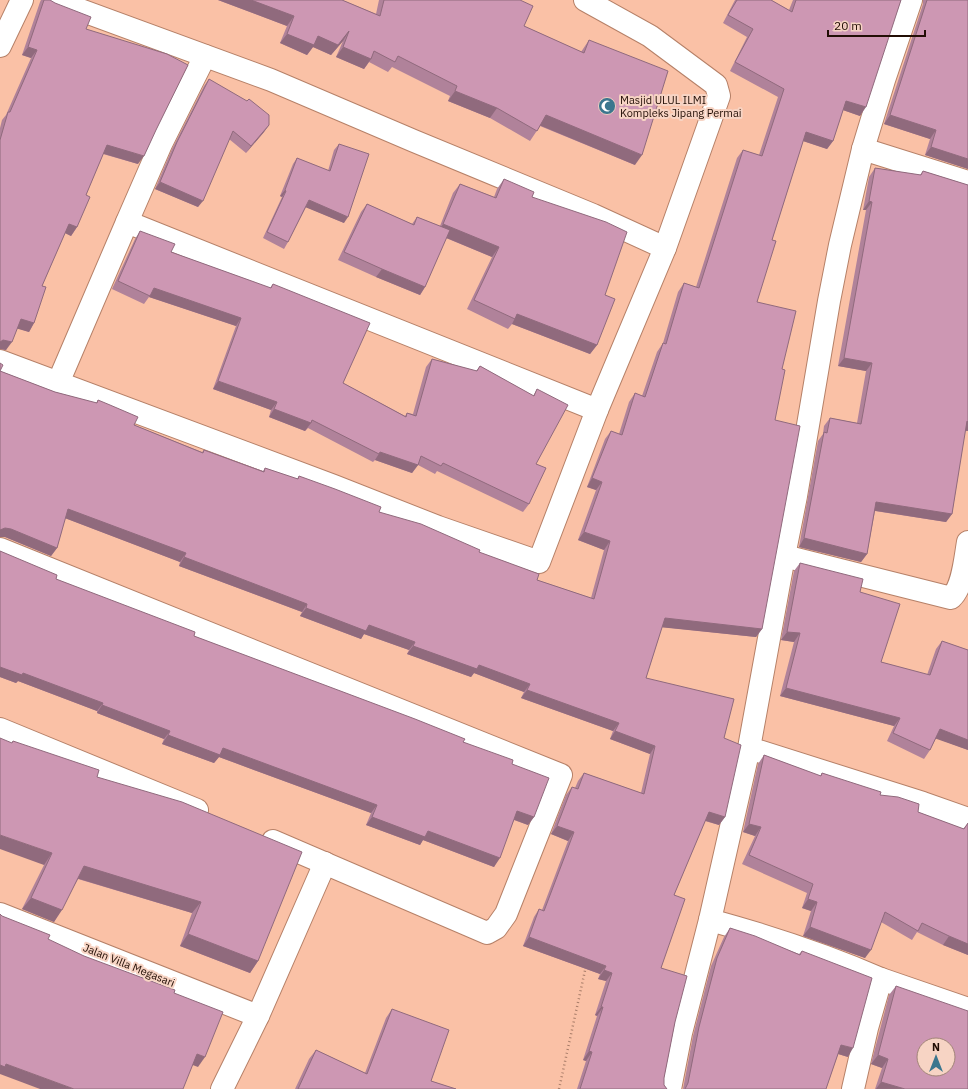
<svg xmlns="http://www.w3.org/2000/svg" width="968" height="1089" font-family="'IBM Plex Sans',sans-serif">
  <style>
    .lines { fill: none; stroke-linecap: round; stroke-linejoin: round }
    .minor-casing { stroke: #b68168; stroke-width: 24 }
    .path { stroke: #a87d69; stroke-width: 2.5; stroke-dasharray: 1 3; stroke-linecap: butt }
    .minor { stroke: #fff; stroke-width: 22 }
    .wall { fill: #b0829a }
    .shaded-wall { fill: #906a7d }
    .building { fill: #cd97b3; stroke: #906a7d; fill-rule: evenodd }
    .labels { text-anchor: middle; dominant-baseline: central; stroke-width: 4; stroke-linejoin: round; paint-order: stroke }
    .poi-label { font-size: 11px; fill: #220e05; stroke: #f7d4c4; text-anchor: start }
    .street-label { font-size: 11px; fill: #220e05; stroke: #f7d4c4 }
  </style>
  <rect width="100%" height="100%" fill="#fac1a6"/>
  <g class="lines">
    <g class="minor-casing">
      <g id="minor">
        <path d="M53,0L271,80L414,141L593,215L665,248"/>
        <path d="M911,0L884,80L863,149L840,245L829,301L796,496L784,556L749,748L923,803L968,819"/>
        <path d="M0,46L22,0"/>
        <path d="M863,149L968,182"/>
        <path d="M127,222L161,144L205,56"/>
        <path d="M0,361L334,486L438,527L539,562L597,410"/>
        <path d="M58,383L127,222L597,410L665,248L719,96L716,85L650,36L585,0"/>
        <path d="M0,549L561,775L506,914L496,928L487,933L273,841"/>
        <path d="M784,556L951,598C963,587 965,559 968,542"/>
        <path d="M0,729L197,810"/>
        <path d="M0,914L258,1016"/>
        <path d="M710,920C768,936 826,955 881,979L867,1028L853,1089"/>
        <path d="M881,979L968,1009"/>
        <path d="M222,1089L258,1016L325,863"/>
        <path d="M670,1089L681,1033L710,920L749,748"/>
      </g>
    </g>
    <path class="path" d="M559,1089L586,966"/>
    <use href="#minor" class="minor"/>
  </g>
  <g class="wall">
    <path d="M41,0H50L86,29L138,164L103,154L86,195L77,227L71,236L65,233L42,286L34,323L29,332L17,328L6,350L0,349V128L2,120L6,115L31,58L22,55L40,2Z"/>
    <path d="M218,0H342L376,14L379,0H520L524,26L581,52L589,40L635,165L540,126L530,141L490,118L448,101L450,96L392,67L388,72L369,62L364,69L336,57L343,41L331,55L313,47L307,55L280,43L287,26Z"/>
    <path d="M735,0H771L789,10L793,0H901L860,116L843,110L833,141L827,149L803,141L772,240L757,302L782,369L775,420L762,629L756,637L662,627L646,678L724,738L725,817L719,825L705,821L674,895L661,968L675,1022L664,1078V1085L667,1089H577L586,1061L583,1060L597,1016L595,1015L606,981L598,979L600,974L523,946L534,917L539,909L542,910L568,841L551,834L566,795L572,787L575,788L578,781L584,773L641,793L650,754L610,739L613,731L521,698L524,692L474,673L471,677L407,654L409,650L364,634L361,639L300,616L302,612L179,566L180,562L65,518L57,548L51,556L5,537H0V363V371L55,392L96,403L98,400L134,425L202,452L204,450L263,471L265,468L297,479L299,476L379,512L479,552L537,580L591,598L604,550L578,540L596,490L587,487L605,439L611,431L619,434L629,402L635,393L642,396L657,352L663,343L678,292L684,283L696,287L737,158L743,150L759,155L778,97L730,71L747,37L723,23Z"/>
    <path d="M923,0H968V169L925,155L930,139L884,124L923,4Z"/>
    <path d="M209,79L269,125L264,132L246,153L229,139L198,207L155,189L172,149L204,86Z"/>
    <path d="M339,144L344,223L306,207L288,242L284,249L263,238L282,197L280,196L293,164L297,158L328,171L334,150Z"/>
    <path d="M875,168L920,175L923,171L968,185V431H965L952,514L946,522L875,511L867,554L861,562L799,547L818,441L823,434L824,426L830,418L857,423L866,371L838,366L866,210H863L869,177Z"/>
    <path d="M504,179L532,197L605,295L597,345L590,354L512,324L508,329L467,309L492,257L446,238L425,287L420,295L376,277L338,260L361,212L367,204L412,224L417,217L440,226L453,193L460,184L494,197L497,189Z"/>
    <path d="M140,231L171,252L270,288L273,284L343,383L405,416L407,413L413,414L426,367L432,359L476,371L480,366L533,396L537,389L536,464L529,504L523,512L437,471L435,474L418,465L412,473L375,460L373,462L308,428L305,431L269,417L271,410L213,389L236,326L149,297L144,304L112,289L135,239Z"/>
    <path d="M0,551L56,579L194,636L463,742L512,764L534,817L528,825L514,820L494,867L423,840L420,845L366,825L371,813L219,757L214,763L162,744L164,739L97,713V711L18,681L16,683L0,677Z"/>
    <path d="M800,563L860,592L881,662L927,675L936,649L942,641L968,650V750L936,738L930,750L924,759L887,741L894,726L780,696L794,642L781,640L794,571Z"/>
    <path d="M13,741L97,777L258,961L250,973L180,946L192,913L78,879L54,922L22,909L44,865L12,742Z"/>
    <path d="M764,755L820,776L822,773L880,795L918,812L963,829L968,823V955L943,945L917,932L912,940L881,922L865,958L803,936L811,911L802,908L807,893L742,864L755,836L743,832L758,764Z"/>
    <path d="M730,928L799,954L802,951L848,1057L838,1054L826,1089H683L693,1036L711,966L724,937Z"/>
    <path d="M896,986L968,1089H875L882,1068L871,1064L889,995Z"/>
    <path d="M392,1009L431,1081L456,1089H295L309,1059L316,1050L365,1073L386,1018Z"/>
  </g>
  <g class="shaded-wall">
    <path d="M218,0H251L294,16L287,26Z"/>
    <path d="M349,31L343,41L331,55L313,47L307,55L280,43L287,34L318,36Z"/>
    <path d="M28,47L37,50L31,58L22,55Z"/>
    <path d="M343,47L371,59L364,69L336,57Z"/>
    <path d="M455,91L497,108L490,118L448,101Z"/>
    <path d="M846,101L866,107L860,116L840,109Z"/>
    <path d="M546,115L642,155L635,165L539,125Z"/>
    <path d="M890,115L936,130L930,139L884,124Z"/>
    <path d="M269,125L264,132L246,153L251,146Z"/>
    <path d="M806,132L833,141L827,149L800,140Z"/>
    <path d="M107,145L144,156L138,164L101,153Z"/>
    <path d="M931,147L968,159V169L925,155Z"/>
    <path d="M160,182L203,201L198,207L155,189Z"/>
    <path d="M285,190L286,191L282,197L280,196Z"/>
    <path d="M309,200L348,217L344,223L305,207Z"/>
    <path d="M869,201L872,202L866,210H863Z"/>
    <path d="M69,224L77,227L71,236L63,232Z"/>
    <path d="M443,224L499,247L492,257L437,234Z"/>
    <path d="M382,269L425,287L420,295L376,277Z"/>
    <path d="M154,288L241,318L236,326L149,297Z"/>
    <path d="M517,314L597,345L590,354L512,324Z"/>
    <path d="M21,319L34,323L29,332L15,328Z"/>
    <path d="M3,340L12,342L6,350L0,349V342Z"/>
    <path d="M844,358L872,363L866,371L838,366Z"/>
    <path d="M218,381L277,402L271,410L213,389Z"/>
    <path d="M274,409L311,423L305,431L269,417Z"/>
    <path d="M967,421L968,422V431L961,430Z"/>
    <path d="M380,452L418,465L412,473L375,460Z"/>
    <path d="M592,478L602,482L596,490L587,487Z"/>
    <path d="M876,502L952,514L946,522L870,510Z"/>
    <path d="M68,509L186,553L180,562L62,517Z"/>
    <path d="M5,528L11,529L57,548L51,556L5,537H0V530Z"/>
    <path d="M584,532L610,541L604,550L578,540Z"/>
    <path d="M804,538L867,554L861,562L799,547Z"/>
    <path d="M184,557L307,604L302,612L179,566Z"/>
    <path d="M306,608L369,625L415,642L409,650L364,634L361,639L300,616Z"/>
    <path d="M665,618L762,629L756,637L659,627Z"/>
    <path d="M787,632L800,633L794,642L781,640Z"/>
    <path d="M413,646L479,665L530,684L524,692L474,673L471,677L407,654Z"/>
    <path d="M0,667L23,673L103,703L97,711L18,681L16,683L0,677Z"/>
    <path d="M786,688L900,718L894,726L780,696Z"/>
    <path d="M527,690L619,723L613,731L521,698Z"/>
    <path d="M102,705L170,731L164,739L97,713Z"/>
    <path d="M940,729L968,740V750L934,738Z"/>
    <path d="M615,731L655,746L650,754L610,739Z"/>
    <path d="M168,735L223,748L377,805L371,813L219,757L214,763L162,744Z"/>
    <path d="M517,811L534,817L528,825L512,819Z"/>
    <path d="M709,812L725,817L719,825L703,820Z"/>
    <path d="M372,817L428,831L500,858L494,867L423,840L420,845L366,825Z"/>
    <path d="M749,824L761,827L755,836L743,832Z"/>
    <path d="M557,826L574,832L568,841L551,834Z"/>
    <path d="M0,835L52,853L44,865L0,849Z"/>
    <path d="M84,866L201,902L192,913L76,878Z"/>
    <path d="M31,898L62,910L54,922L22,909Z"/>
    <path d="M808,899L817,902L811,911L802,908Z"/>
    <path d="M810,927L871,950L865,958L803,936Z"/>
    <path d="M188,934L258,961L250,973L180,946Z"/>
    <path d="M949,936L968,944V955L943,945Z"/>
    <path d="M529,937L606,966L600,974L523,946Z"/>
    <path d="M604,970L612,973L606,981L598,979Z"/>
    <path d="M601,1007H603L597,1016L595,1015Z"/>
    <path d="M841,1045L853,1048L848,1057L835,1053Z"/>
    <path d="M589,1051L592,1052L586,1061L583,1060Z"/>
    <path d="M197,1054L205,1057L198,1067L190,1064Z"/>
    <path d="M878,1055L888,1059L882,1068L871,1064Z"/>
    <path d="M6,1064L74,1089H40L0,1074V1065Z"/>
    <path d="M881,1082L905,1089H876Z"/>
  </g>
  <g class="building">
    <path d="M44,0H50L55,3L91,17L86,29L167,54L188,65L156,130L144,156L107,145L86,195L90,197L77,227L69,224L42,286L46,287L34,323L21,319L12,342L3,340L0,342V140L8,112H10L37,50L28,47Z"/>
    <path d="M251,0H342L380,16L384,0H520L533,6L524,26L584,53L589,40L668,71L642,155L546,115L537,131L497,108L455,91L457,86L398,56L395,62L374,51L371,59L343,47L349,31L338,45L318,36L314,45L287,34L294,16Z"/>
    <path d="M737,0H771L792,12L796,0H901L866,107L846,101L833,141L806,132L772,240L776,241L757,302L796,311L782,369L785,370L775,420L800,426L762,629L665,618L646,678L734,699L724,738L741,745L725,817L709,812L674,895L685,899L661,968L687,976L675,1022L664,1078V1085L667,1089H580L592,1052L589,1051L603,1007H601L612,973L604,970L606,966L529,937L539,909L544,911L574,832L557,826L572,787L578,789L584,773L644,794L655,746L615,731L619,723L527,690L530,684L479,665L477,669L413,646L415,642L369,625L366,631L306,608L307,604L184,557L186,553L68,509L57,548L11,529L5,528L0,530V363L3,365L0,371L55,392L97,403L98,400L110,405L138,417L134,425L203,453L204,450L264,472L265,468L298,479L299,476L335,489L381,507L379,512L421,524L480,550L479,552L539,574L537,580L594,599L610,541L584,532L602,482L592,478L611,431L622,435L635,393L645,397L663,343L666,344L684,283L699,288L743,150L762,156L784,89L735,62L753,29L728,15Z"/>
    <path d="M927,0H968V159L931,147L936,130L890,115Z"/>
    <path d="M209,79L247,101L249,99L269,115V125L251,146L233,131L203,201L160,182L177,142Z"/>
    <path d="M339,144L369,154L348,217L309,200L288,242L267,232L286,191L285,190L297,158L330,171Z"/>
    <path d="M875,168L921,175L923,171L968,185V422L967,421L952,514L876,502L867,554L804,538L824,432L827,433L830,418L861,424L872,363L844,358L872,202L869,201Z"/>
    <path d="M504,179L534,192L532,197L606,222L627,232L605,295L615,299L597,345L517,314L515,319L474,300L499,247L443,224L460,184L496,198Z"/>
    <path d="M367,204L414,225L417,217L450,230L425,287L382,269L344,252Z"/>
    <path d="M140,231L175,244L171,252L271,288L273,284L370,323L343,383L406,417L407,413L416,416L432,359L477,371L480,366L534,396L537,389L568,405L536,464L546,468L529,504L443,463L441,466L421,456L418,465L380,452L379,454L312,420L311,423L274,409L277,402L218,381L241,318L154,288L150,296L118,281Z"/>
    <path d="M0,551L57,575L56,579L195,632L194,636L415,719L465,739L463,742L513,760L512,764L549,778L534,817L517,811L500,858L428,831L425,837L372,817L377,805L223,748L220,755L168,735L170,731L102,705L103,703L23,673L22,675L0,667Z"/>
    <path d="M800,563L863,579L860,592L900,604L881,662L930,675L942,641L968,650V740L940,729L930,750L893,733L900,718L786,688L800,633L787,632Z"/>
    <path d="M0,738L12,743L13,741L99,770L97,777L182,802L302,852L258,961L188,934L201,902L84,866L62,910L31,898L52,853L0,835Z"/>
    <path d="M764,755L821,776L822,773L881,792L880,795L898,797L919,804L918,812L964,829L968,823V944L949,936L922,923L918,931L885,912L871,950L810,927L817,902L808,899L813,884L749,855L761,827L749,824Z"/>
    <path d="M0,914L2,916L50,935L48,939L84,956L175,990L174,993L223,1012L205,1057L197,1054L183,1089H74L6,1064L5,1067L0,1065Z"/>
    <path d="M730,928L755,936L800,955L802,951L872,978L853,1048L841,1045L826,1089H685L688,1083L699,1027L717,958Z"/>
    <path d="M896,986L968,1011V1089H905L881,1082L888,1059L878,1055ZM924,1045H948V1069H924Z"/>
    <path d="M392,1009L449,1030L431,1081L456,1089H298L316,1050L367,1074Z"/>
  </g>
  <defs>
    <g id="mosque-disc" transform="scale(0.9)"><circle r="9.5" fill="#3b768e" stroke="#f7d4c4"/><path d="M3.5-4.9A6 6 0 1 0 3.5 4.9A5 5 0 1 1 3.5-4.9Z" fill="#fff"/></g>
  </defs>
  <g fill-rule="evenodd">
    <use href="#mosque-disc" x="607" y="106"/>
  </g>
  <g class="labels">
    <g class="poi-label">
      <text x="620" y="100">Masjid ULUL ILMI<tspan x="620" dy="13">Kompleks Jipang Permai</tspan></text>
    </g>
    <g class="street-label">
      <text transform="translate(129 965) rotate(22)">Jalan Villa Megasari</text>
    </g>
  </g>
  <g transform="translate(936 1057)"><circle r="19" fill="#f7d4c4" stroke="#a28578"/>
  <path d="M0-3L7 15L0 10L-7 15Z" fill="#3b768e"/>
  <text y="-6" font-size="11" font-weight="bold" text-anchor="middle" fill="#220e05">N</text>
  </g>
  <path d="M828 30v6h97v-6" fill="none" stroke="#220e05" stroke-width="2"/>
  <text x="834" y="30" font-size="12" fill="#220e05" stroke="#f7d4c4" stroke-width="3" paint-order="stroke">20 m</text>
</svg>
